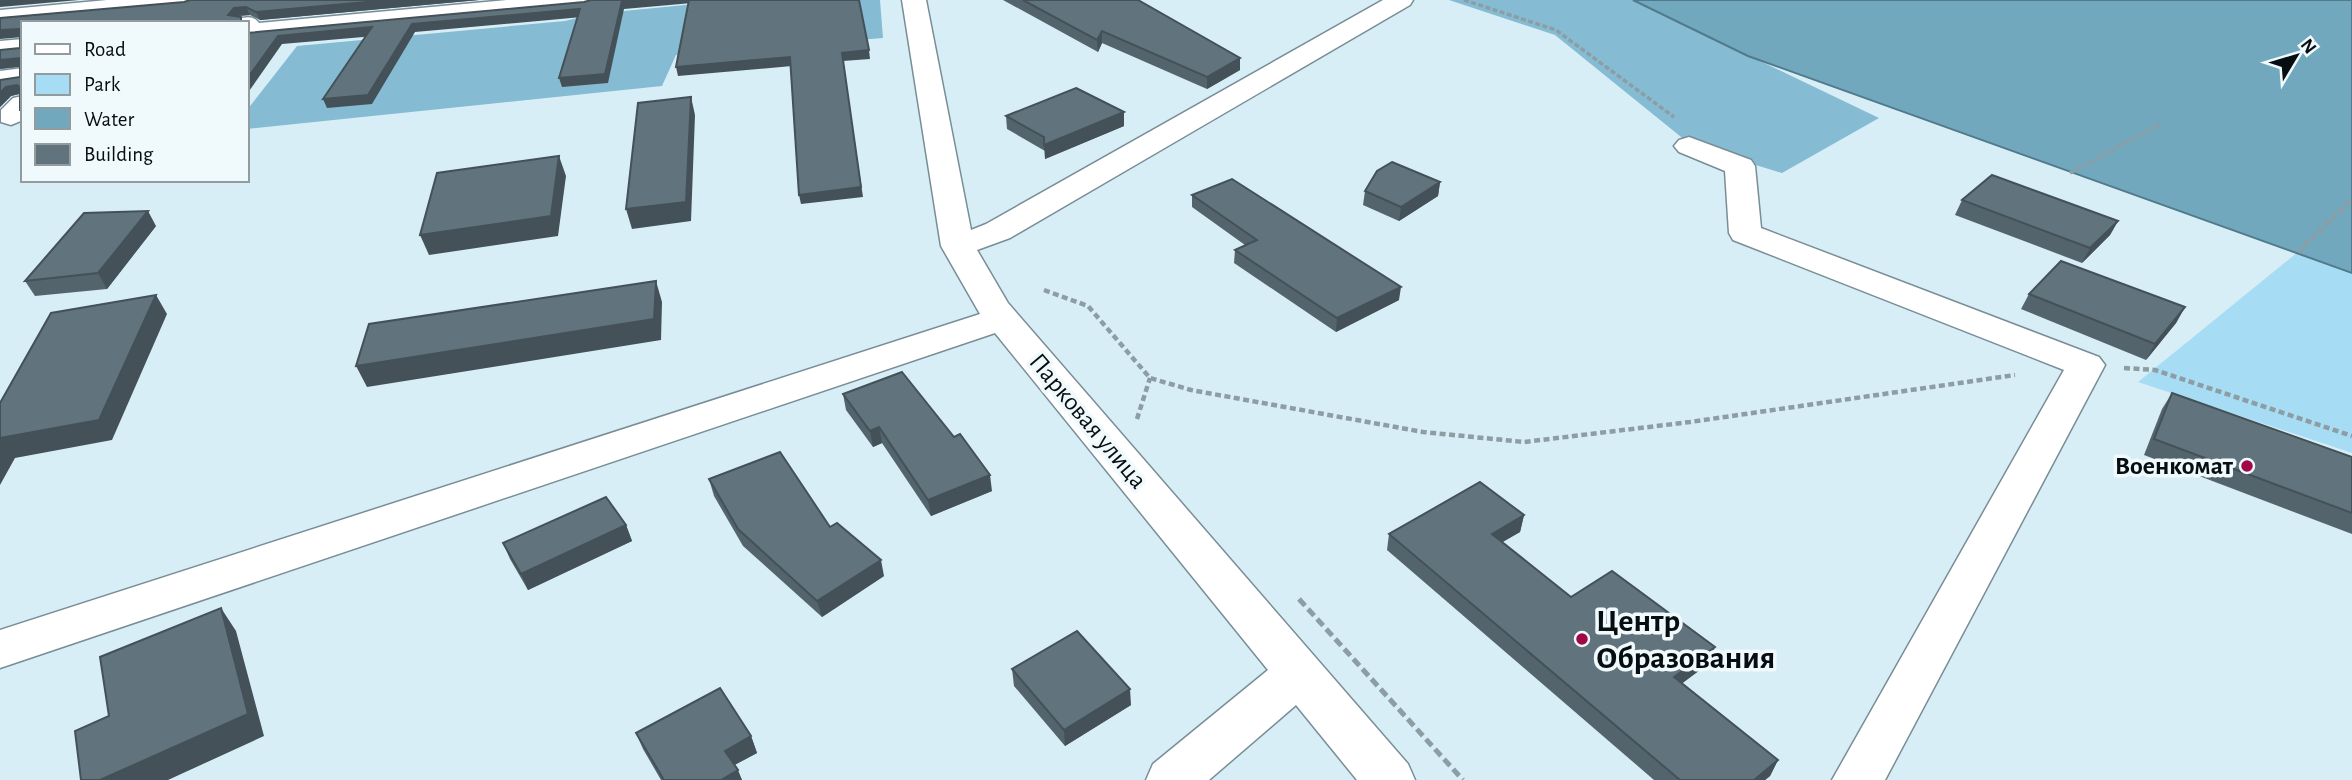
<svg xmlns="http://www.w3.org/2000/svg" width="2352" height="780" font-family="'Alegreya Sans',sans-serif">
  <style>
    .green { fill: #a6ddf4 }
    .forest { fill: #85bcd3 }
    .water { fill: #71a8be; stroke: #517a8a; stroke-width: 2 }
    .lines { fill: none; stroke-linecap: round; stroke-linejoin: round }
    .minor-casing { stroke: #798d96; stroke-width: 3 }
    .path-far2 { stroke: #8c9da4; stroke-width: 3.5; stroke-dasharray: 5 2.5; stroke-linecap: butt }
    .path-far1 { stroke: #8c9da4; stroke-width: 4.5; stroke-dasharray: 6 3.5; stroke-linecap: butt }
    .path { stroke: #8c9da4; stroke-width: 5; stroke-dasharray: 9 4.5; stroke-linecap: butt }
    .minor { fill: #fff; fill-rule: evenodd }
    .wall { fill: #53646c }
    .shaded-wall { fill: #445158 }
    .building { fill: #61747d; stroke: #445158; stroke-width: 2 }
    .poi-dot { fill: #a10746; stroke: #f0f9fc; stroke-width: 2.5 }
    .labels { text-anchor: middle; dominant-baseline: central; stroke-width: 7; stroke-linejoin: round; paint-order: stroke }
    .street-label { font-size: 26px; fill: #060e11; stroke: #f0f9fc }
    .poi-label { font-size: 26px; font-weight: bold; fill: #060e11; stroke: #f0f9fc; text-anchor: end }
    .near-poi-label { font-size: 32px; font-weight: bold; fill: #060e11; stroke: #f0f9fc; text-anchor: start }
  </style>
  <rect width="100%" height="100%" fill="#d8eef7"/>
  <path class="green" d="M2298,252L2352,272V453L2138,382Z"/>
  <g class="forest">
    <path d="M736,0H880L883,38L676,55L662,86L247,129V110L297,46L565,21L593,14Z"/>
    <path d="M1449,0H1633L1879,118L1782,173L1691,145L1555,35Z"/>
  </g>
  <path class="water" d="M1633,0H2352V273L1748,56Z"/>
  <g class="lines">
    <g class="minor-casing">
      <g id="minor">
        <path d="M107,0H200L197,5L188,7L0,24V10Z"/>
        <path d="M507,0H598L595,5L586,7L252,39L247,37V23H235L238,19C246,17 253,15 259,23Z"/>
        <path d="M902,0H926L971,230L986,224L1383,0H1413L1410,5L1010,238L977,250L1008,303L1408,764L1415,780H1357L1296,705L1209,780H1146L1153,764L1268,670L995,333L0,668V630L980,314L941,246Z"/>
        <path d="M23,39V55L0,57V41Z"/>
        <path d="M23,68V84L0,87V71Z"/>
        <path d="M23,96V120L11,125L1,122V110L13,98Z"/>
        <path d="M1689,137L1751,160L1755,166L1761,228L2099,357L2105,365L1885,780H1832L2064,370L1733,240L1729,233L1725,171L1679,152L1674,146L1679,140Z"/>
      </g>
    </g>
    <g class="path-far2">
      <path d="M1464,0L1556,30L1674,117"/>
      <path d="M2070,173L2160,124"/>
    </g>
    <g class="path-far1">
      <path d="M2298,252L2352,199"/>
      <path d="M1044,290L1088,306L1150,378L1191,390L1423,432L1524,442L1690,422L2015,375"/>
      <path d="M2124,368L2155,370L2352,436"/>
      <path d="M1137,419L1150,378"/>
    </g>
    <path class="path" d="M1299,599L1463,780"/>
    <use href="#minor" class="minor"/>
  </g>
  <g class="wall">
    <path d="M190,0H479L260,20L250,15L237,16L20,94L11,96L0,107V80L20,77V67L0,69L20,48Z"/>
    <path d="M1003,0H1138L1240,70L1207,89L1102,43L1098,52Z"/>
    <path d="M1124,112V126L1045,159V151L1007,129L1006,116Z"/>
    <path d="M1440,182L1438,196L1399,221L1363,205L1365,191Z"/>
    <path d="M1192,195L1399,300L1336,332L1234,263L1235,250L1245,245L1192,207Z"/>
    <path d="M1962,200L2118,221L2110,235L2082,263L1955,215Z"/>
    <path d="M156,226L107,289L35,296L25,281Z"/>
    <path d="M2029,294L2185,307L2176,323L2146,360L2021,309Z"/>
    <path d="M2172,393L2352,457V534L2144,455L2162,409Z"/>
    <path d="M843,394L992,491L931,516L882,443L873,447L846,410Z"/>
    <path d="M709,479L830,527L884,576L822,617L743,546L714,496Z"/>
    <path d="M1524,515L1520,532L1502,542L1571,597L1708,664L1682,683L1778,760L1770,776L1765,780H1654L1387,550L1389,534Z"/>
    <path d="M626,525L632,541L528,590L510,559L503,543Z"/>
    <path d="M1012,669L1131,705L1065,746L1014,686Z"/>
    <path d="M636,733L751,736L757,753L734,765L742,780H661L643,749Z"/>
  </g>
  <g class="shaded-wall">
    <path d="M0,0H79L0,7Z"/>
    <path d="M389,0H479L260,20L256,12Z"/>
    <path d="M635,0H691L692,3L624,9L608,83L562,87L559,78L622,1Z"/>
    <path d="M246,7L250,15L237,16L228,15L234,8Z"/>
    <path d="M580,9L582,17L415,32L372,104L327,108L323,99L412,24Z"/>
    <path d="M372,27L375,36L282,44L247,94V79L278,36Z"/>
    <path d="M20,29L23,37L0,39V30Z"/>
    <path d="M1102,31V43L1098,52L1097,40Z"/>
    <path d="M869,50L870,59L843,61L863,197L801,204L799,195L842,53Z"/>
    <path d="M790,57L792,66L678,76L676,67Z"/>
    <path d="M20,58L23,66L0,69V60Z"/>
    <path d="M1240,58V70L1207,89V77Z"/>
    <path d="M17,85L22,93L11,96L0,107V93L6,87Z"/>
    <path d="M691,97L695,115L691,221L632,229L626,209Z"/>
    <path d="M1124,112V126L1045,159L1044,145Z"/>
    <path d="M559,156L566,176L558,236L429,255L420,235Z"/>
    <path d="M1440,182L1438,196L1399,221L1401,207Z"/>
    <path d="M148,211L156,226L107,289L98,273Z"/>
    <path d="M2118,221L2110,235L2082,263L2090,248Z"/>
    <path d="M656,281L662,302L661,340L367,387L356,366Z"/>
    <path d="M1401,287L1399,300L1336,332L1337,318Z"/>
    <path d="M156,295L167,314L112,440L15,458L0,485V438Z"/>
    <path d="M2185,307L2176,323L2146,360L2155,344Z"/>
    <path d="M879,427L882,443L873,447L870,431Z"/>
    <path d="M990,475L992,491L931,516L928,500Z"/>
    <path d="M1524,515L1520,532L1489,550L1492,534Z"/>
    <path d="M626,525L632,541L528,590L521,574Z"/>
    <path d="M881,560L884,576L822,617L817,601Z"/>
    <path d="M221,608L236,631L264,736L168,780H100Z"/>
    <path d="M1715,647L1708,664L1668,694L1674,677Z"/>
    <path d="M1130,689L1131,705L1065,746L1064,730Z"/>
    <path d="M751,736L757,753L731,767L725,751Z"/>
    <path d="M1778,760L1770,776L1765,780H1754Z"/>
    <path d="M738,770L742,780H721Z"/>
  </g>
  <g class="building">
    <path d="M190,0H389L256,12L246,7L234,8L228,15L241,17V23H23V110H20V87L17,85L6,87L0,93V80L20,77V58L0,60V50L20,48V29L0,30V18L184,2Z"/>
    <path d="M591,0H635L622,1L605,74L559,78L580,9L412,24L368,95L323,99L372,27L278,36L247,79V33L584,2Z"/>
    <path d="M689,0H859L869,50L842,53L861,187L799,195L790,57L676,67Z"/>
    <path d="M1023,0H1138L1240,58L1207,77L1102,31L1097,40Z"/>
    <path d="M1076,88L1124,112L1044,145V137L1006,116Z"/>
    <path d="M691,97L686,202L626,209L638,103Z"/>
    <path d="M559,156L551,216L420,235L437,173Z"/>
    <path d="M1392,162L1440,182L1401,207L1365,191L1377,171Z"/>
    <path d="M1992,175L2118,221L2090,248L1962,200Z"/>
    <path d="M1232,179L1401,287L1337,318L1235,250L1257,240L1192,195Z"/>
    <path d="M148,211L98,273L25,281L84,213Z"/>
    <path d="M2061,261L2185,307L2155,344L2029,294Z"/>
    <path d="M656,281L654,319L356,366L369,324Z"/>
    <path d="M156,295L99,420L0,438V403L51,313Z"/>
    <path d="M902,372L954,437L960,434L990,475L928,500L879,427L870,431L843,394Z"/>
    <path d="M2172,393L2352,457V513L2154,439Z"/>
    <path d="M780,452L830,527L837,523L881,560L817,601L738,529L709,479Z"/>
    <path d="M1480,482L1524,515L1492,534L1571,597L1612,571L1715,647L1674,677L1778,760L1754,780H1680L1389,534Z"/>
    <path d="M606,497L626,525L521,574L503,543Z"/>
    <path d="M221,608L248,714L100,780H81L75,731L109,716L100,657Z"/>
    <path d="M1077,631L1130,689L1064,730L1012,669Z"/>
    <path d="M720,688L751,736L725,751L738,770L721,780H664L636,733Z"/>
  </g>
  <g class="poi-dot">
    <circle cx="2247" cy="466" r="7"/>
    <circle cx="1582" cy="639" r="7"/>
  </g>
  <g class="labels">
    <g class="street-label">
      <text transform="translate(1088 421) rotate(50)">Парковая улица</text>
    </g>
    <g class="poi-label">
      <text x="2233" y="466">Военкомат</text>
    </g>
    <g class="near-poi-label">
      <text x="1596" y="621">Центр<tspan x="1596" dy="37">Образования</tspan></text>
    </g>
  </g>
  <rect x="21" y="21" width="228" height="161" fill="#f0f9fc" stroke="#929b9e" stroke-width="2"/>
  <rect x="35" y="44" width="35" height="10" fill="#ffffff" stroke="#929b9e" stroke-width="2"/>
  <text x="84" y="56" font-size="21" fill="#060e11">Road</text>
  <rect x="35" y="74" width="35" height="21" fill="#a6ddf4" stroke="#929b9e" stroke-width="2"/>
  <text x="84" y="91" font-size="21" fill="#060e11">Park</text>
  <rect x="35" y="108" width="35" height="21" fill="#71a8be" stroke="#929b9e" stroke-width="2"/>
  <text x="84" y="126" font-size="21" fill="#060e11">Water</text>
  <rect x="35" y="144" width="35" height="21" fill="#61747d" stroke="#929b9e" stroke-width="2"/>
  <text x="84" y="161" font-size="21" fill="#060e11">Building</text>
  <g transform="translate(2296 56) rotate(52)" stroke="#f0f9fc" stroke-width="5" paint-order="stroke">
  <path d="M0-5L12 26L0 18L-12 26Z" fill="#060e11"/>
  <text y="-10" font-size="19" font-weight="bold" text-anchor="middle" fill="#060e11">N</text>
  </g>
</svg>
